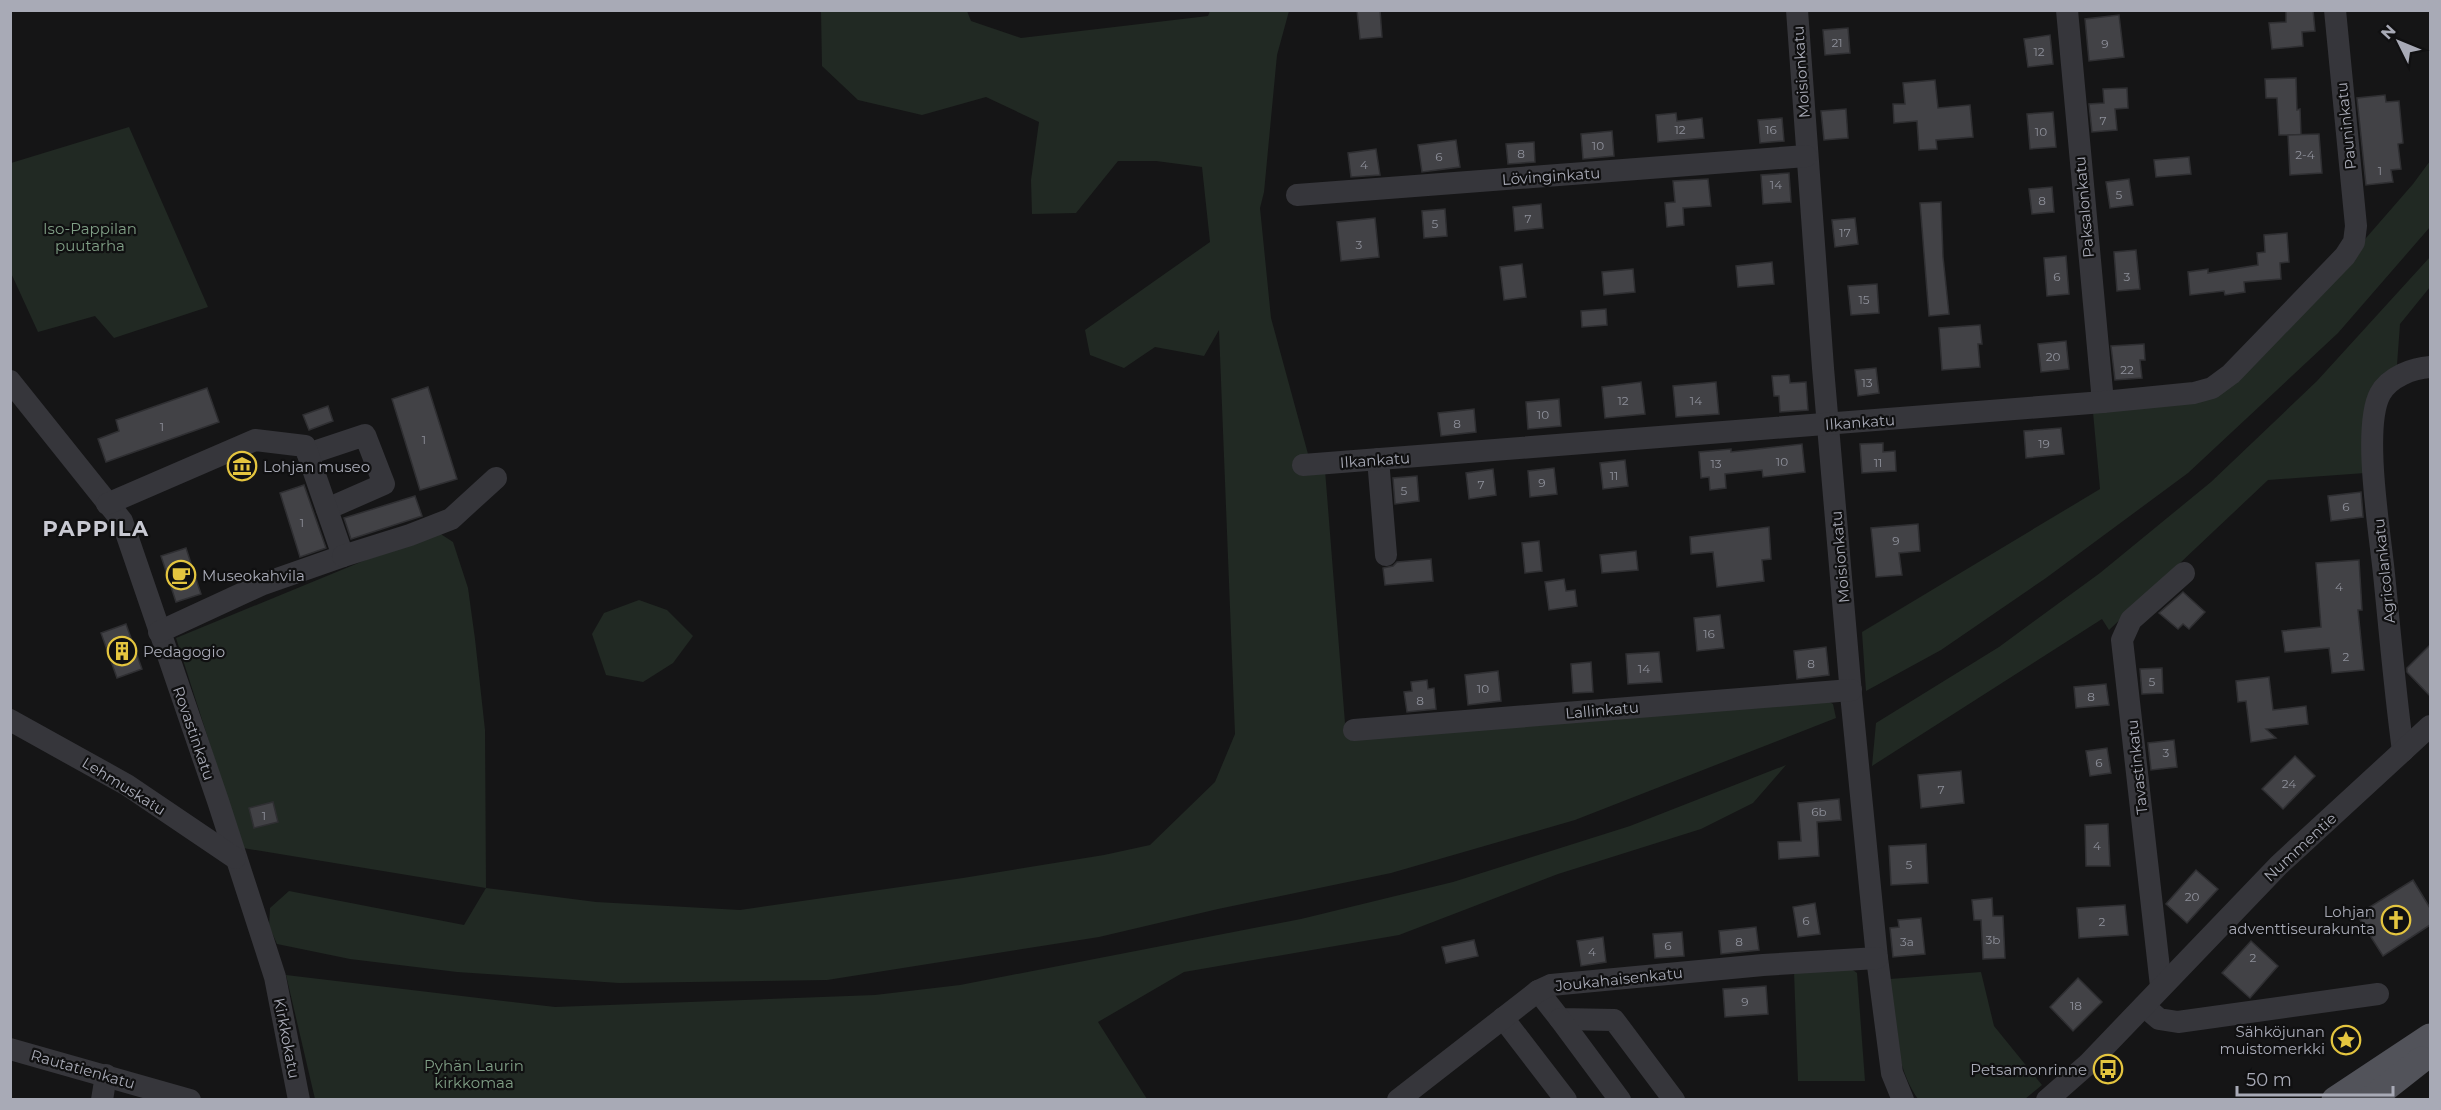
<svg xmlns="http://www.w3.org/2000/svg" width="2441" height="1110" font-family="Montserrat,sans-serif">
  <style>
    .green { fill: #212923 }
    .building { fill: #424246; stroke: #2f2f32; stroke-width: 1.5 }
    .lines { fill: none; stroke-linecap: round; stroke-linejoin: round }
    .minor { stroke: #36363b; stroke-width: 22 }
    .major { stroke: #52535a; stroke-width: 27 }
    .labels { text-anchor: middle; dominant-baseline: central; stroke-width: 4.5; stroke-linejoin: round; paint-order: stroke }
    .number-label { font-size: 12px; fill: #8e909a }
    .street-label { font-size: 15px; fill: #a8aab6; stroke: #101011 }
    .park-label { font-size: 15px; fill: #809f86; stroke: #101011 }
    .poi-label { font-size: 15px; fill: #a8aab6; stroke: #101011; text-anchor: start }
    .district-label { font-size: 21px; font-weight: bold; letter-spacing: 1.5px; fill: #c8c9d2; stroke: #101011 }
  </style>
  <rect width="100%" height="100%" fill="#151516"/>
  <g class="green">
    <path d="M821,11H967L971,21L1021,38L1208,16L1210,11H1289L1277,55L1264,192L1260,208L1271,318L1308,454L1325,470L1345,723L1359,738L1824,699L1833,704L1836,718L1575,820L1391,873L1218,909L1099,937L827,980L619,983L457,972L350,959L277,944L269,926L270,908L289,891L464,925L486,888L243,848L176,638L436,531L453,542L468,588L475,639L485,730L486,888L596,902L740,910L963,878L1104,855L1150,845L1215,782L1235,734L1219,330L1204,356L1155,347L1124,368L1090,355L1085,330L1210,242L1202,167L1156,161H1118L1076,213L1032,214L1031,180L1039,122L986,97L922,115L858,100L822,66Z"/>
    <path d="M129,127L208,307L114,338L95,316L38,332L11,273V163Z"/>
    <path d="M2430,161V227L2338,333L2188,473L2046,578L1941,650L1866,691L1862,632L2100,489L2093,412L2205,399L2306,307L2413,184Z"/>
    <path d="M2430,257V287L2400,324L2397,365L2365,473L2268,480L2109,630L2102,619L1872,766L1876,723L1999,647L2100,573L2211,482L2317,381Z"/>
    <path d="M639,600L667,610L693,636L673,663L643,682L606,675L592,634L604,613Z"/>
    <path d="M1786,765L1753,803L1701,829L1558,874L1399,935L1184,972L1098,1022L1147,1099H315L286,975L555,1007L875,995L960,985L1301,919L1453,882L1630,826Z"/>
    <path d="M1850,968L1857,973L1865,1081H1798L1794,971Z"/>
    <path d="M1981,972L1994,1026L2042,1085L2025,1099H1918C1894,1065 1894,1019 1890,979Z"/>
  </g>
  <g class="building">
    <path d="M1357,10H1380L1382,37L1360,39Z"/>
    <path d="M2286,10H2313L2315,31L2302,32L2303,46L2272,49L2269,23L2286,22Z"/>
    <path d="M2119,15L2124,57L2089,61L2085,19Z"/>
    <path d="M1848,28L1850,53L1825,55L1823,30Z"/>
    <path d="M2050,35L2053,64L2028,67L2024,39Z"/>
    <path d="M2296,78L2297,110L2300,109L2301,135H2279L2277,98H2266L2265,79Z"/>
    <path d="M1935,80L1938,108L1970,105L1973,137L1936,140L1937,149L1919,150L1917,121L1894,123L1893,104H1905L1903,83Z"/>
    <path d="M2127,88L2128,108L2115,109L2117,130L2092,132L2089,104L2104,103L2103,89Z"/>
    <path d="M2385,95L2386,102L2399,101L2403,143L2398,144L2401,169L2391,170L2393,182L2366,185L2357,98Z"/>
    <path d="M1846,109L1848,138L1824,140L1821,111Z"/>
    <path d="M2053,112L2056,147L2030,149L2027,114Z"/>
    <path d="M1676,113L1677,121L1702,118L1704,138L1658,142L1656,115Z"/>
    <path d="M1782,118L1784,141L1760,143L1758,120Z"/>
    <path d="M1612,131L1614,156L1583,159L1581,134Z"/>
    <path d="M2319,134L2322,173L2290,175L2288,135Z"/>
    <path d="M1456,140L1460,167L1422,172L1418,145Z"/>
    <path d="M1534,142L1535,162L1508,164L1506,144Z"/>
    <path d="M1376,149L1380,175L1351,177L1348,153Z"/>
    <path d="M2189,157L2191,174L2156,177L2154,160Z"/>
    <path d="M1789,173L1791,202L1763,204L1761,175Z"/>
    <path d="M1708,179L1711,206L1683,208L1684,225L1667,227L1665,203L1675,202L1673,181Z"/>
    <path d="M2129,179L2133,205L2110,208L2106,182Z"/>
    <path d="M2052,187L2054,212L2032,214L2029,189Z"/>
    <path d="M1941,202L1943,257L1949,314L1929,316L1920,203Z"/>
    <path d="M1541,204L1543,228L1515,231L1513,207Z"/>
    <path d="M1445,209L1447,236L1424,238L1422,211Z"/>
    <path d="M1375,218L1379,257L1341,261L1337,222Z"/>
    <path d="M1855,218L1858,244L1835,247L1832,220Z"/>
    <path d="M2287,233L2289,262L2280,263L2281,279L2244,282L2245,292L2225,295L2224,291L2190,295L2188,272L2208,269V273L2258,265L2257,253L2265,252L2264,235Z"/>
    <path d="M2136,250L2140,289L2117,291L2114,252Z"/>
    <path d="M2066,256L2069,294L2047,296L2044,258Z"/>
    <path d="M1772,262L1774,284L1738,287L1736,266Z"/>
    <path d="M1522,264L1526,297L1504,300L1500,267Z"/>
    <path d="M1633,269L1635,292L1604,295L1602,272Z"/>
    <path d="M1877,284L1879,313L1851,315L1848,286Z"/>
    <path d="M1606,309L1607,325L1582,327L1581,311Z"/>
    <path d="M1980,325L1982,344H1978L1980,367L1942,370L1939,328Z"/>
    <path d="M2066,341L2069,369L2041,372L2038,344Z"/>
    <path d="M2144,344L2145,360H2140L2142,378L2115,380L2111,346Z"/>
    <path d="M1876,368L1879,393L1858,396L1855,370Z"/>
    <path d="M1789,375L1790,383L1806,382L1808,410L1780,412L1779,396H1774L1772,376Z"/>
    <path d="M1641,382L1645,414L1605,418L1602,387Z"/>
    <path d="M1716,382L1719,414L1676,417L1673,386Z"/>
    <path d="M428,387L457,479L420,490L392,399Z"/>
    <path d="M207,388L219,422L106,462L98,439L119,431L116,420Z"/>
    <path d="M1559,399L1561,426L1528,429L1526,402Z"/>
    <path d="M328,406L333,421L309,430L303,415Z"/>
    <path d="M1474,409L1476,432L1441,436L1438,413Z"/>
    <path d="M2061,428L2064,454L2026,458L2024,431Z"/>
    <path d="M1883,443V452L1895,451L1896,471L1862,473L1860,444Z"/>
    <path d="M1802,444L1805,472L1763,477L1762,470L1725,474L1726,488L1710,490L1709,477L1701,478L1699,452L1731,449V452Z"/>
    <path d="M1625,460L1628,486L1603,489L1600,463Z"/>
    <path d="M1554,468L1557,494L1530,497L1528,471Z"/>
    <path d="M1493,469L1496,495L1469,499L1466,473Z"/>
    <path d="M1417,476L1419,501L1395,504L1393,478Z"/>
    <path d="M304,485L326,548L300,557L280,493Z"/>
    <path d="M2361,492L2363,517L2331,521L2328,496Z"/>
    <path d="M415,496L422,516L351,539L344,518Z"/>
    <path d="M1918,524L1920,551L1899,553L1902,575L1876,577L1871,528Z"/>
    <path d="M1769,527L1771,559L1762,560L1764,581L1717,587L1713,552L1691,554L1690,537Z"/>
    <path d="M1539,541L1542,571L1525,573L1522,543Z"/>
    <path d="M186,548L201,594L176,602L161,556Z"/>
    <path d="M1636,551L1638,570L1602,573L1600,555Z"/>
    <path d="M1431,559L1433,581L1385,585L1383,568L1393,566L1397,562Z"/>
    <path d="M2359,560L2362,610H2358L2364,670L2332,673L2329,648L2285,652L2282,631L2321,627L2316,563Z"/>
    <path d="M1564,579L1566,591L1575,590L1577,606L1549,610L1545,582Z"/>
    <path d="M2183,592L2205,612L2189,629L2183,624L2178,629L2159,613Z"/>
    <path d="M1720,615L1724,648L1697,651L1694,618Z"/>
    <path d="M126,624L142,669L117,678L101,633Z"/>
    <path d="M2430,645V696L2407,672V668Z"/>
    <path d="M1826,647L1829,675L1797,679L1794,651Z"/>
    <path d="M1659,652L1662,682L1628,684L1626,654Z"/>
    <path d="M1591,662L1593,692L1573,693L1571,664Z"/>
    <path d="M2162,668L2163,693L2142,694L2140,669Z"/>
    <path d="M1498,671L1501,701L1468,705L1465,675Z"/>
    <path d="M2269,677L2273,710L2306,706L2308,724L2266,729L2276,738L2251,742L2246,701L2238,702L2236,681Z"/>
    <path d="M1427,680L1428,689L1434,688L1436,709L1407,712L1404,692L1412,691L1411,682Z"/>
    <path d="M2106,684L2109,705L2076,708L2074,687Z"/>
    <path d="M2174,740L2177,767L2151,770L2148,743Z"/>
    <path d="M2107,748L2111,773L2090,776L2086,751Z"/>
    <path d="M2295,756L2315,776L2283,809L2262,789Z"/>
    <path d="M1961,771L1964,803L1921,808L1918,775Z"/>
    <path d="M1839,799L1841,820L1817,822L1819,856L1779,859L1778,842L1801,841L1798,803Z"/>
    <path d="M273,802L278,822L254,828L249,808Z"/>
    <path d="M2108,824L2110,866H2086L2085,825Z"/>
    <path d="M1926,844L1928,883L1891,885L1889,846Z"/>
    <path d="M2196,870L2218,889L2187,923L2166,904Z"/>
    <path d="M2413,880L2430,908V925L2383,956L2357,915Z"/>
    <path d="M1992,898L1993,916H2003L2005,958L1983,959L1981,920H1974L1972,900Z"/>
    <path d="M1815,903L1820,934L1798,937L1793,907Z"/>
    <path d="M2125,905L2128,935L2079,938L2077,908Z"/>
    <path d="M1921,918L1925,954L1893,957L1890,928L1899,927L1898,920Z"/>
    <path d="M1756,927L1759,950L1721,954L1719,931Z"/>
    <path d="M1682,932L1684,956L1655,958L1653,934Z"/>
    <path d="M1603,937L1606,962L1581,966L1577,941Z"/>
    <path d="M1474,940L1478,956L1446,963L1442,947Z"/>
    <path d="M2251,941L2278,966L2250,998L2222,973Z"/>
    <path d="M2078,978L2102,1002L2073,1031L2050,1007Z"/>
    <path d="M1766,986L1768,1014L1725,1017L1723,989Z"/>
  </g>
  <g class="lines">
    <g class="minor">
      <path d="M1797,10L1823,368L1851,694L1877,958L1892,1073L1903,1100"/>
      <path d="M2067,10L2103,402"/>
      <path d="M1297,195L1806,156"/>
      <path d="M10,381L122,521L218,801L275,977L299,1100"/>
      <path d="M308,454L365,435L384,484L327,509"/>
      <path d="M1378,459L1386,555"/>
      <path d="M1303,465L2103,402L2194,393L2212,388L2231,374L2345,256L2354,242L2356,226L2335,10"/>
      <path d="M107,504L255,440L305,446L343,556L263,584L159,632"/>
      <path d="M343,556L410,535L451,519L496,478"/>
      <path d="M10,720L127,785L235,858"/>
      <path d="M1354,730L1851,690"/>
      <path d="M2403,751C2395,692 2390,633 2384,574C2380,533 2362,428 2380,394C2389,377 2413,368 2430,367"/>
      <path d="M2161,986L2122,640L2131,620L2184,573"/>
      <path d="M1538,991L1560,1019L1614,1020L1674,1100"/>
      <path d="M2144,1006L2159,1019L2178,1022L2378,994"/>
      <path d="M1503,1018L1566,1100"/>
      <path d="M1560,1019L1620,1100"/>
      <path d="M10,1049L190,1100"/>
      <path d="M102,1100L106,1075"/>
      <path d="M1398,1100L1538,991L1551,985L1763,965L1877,958"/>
      <path d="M2047,1100L2088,1064L2279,865L2430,726"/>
    </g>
    <g class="major">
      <path d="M2335,1100L2430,1037"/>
      <path d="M2370,1100L2421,1060"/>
    </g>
  </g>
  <defs>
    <g id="museum-ring" transform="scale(1.5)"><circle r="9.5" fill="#101011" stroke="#e4c53f" stroke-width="1.5"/><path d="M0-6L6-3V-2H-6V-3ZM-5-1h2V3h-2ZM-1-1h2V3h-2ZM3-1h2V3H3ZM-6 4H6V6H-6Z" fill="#e4c53f"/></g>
    <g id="cafe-ring" transform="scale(1.5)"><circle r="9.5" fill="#101011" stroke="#e4c53f" stroke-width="1.5"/><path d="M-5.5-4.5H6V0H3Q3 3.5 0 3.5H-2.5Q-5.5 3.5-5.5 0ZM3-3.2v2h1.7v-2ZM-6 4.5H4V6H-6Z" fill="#e4c53f"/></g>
    <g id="building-ring" transform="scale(1.5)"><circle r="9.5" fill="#101011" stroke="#e4c53f" stroke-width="1.5"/><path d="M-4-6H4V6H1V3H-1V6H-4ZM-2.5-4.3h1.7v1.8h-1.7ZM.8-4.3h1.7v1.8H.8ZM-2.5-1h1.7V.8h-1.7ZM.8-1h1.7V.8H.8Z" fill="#e4c53f"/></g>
    <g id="church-ring" transform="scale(1.5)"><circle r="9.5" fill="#101011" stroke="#e4c53f" stroke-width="1.5"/><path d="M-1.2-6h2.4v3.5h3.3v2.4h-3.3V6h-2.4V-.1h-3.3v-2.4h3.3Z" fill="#e4c53f"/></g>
    <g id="sight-ring" transform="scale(1.5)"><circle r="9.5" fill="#101011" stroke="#e4c53f" stroke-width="1.5"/><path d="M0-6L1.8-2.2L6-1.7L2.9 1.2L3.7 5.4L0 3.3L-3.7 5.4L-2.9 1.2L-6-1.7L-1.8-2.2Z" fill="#e4c53f"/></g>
    <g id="bus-ring" transform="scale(1.5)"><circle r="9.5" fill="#101011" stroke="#e4c53f" stroke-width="1.5"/><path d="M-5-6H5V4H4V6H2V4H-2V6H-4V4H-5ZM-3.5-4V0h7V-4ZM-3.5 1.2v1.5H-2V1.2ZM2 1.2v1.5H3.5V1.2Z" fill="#e4c53f"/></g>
  </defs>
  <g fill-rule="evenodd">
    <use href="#museum-ring" x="242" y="466"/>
    <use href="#cafe-ring" x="181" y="575"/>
    <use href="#building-ring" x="122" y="651"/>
    <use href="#church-ring" x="2396" y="920"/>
    <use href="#sight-ring" x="2346" y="1040"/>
    <use href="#bus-ring" x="2108" y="1069"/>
  </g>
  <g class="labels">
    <g class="number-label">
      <text x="1837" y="42">21</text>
      <text x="2105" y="43">9</text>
      <text x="2039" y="51">12</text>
      <text x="2103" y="120">7</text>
      <text x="1680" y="129">12</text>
      <text x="1771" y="129">16</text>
      <text x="2041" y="131">10</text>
      <text x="1598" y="145">10</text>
      <text x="1521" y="153">8</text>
      <text x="2305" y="154">2-4</text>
      <text x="1439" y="156">6</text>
      <text x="1364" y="164">4</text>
      <text x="2380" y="170">1</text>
      <text x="1776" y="184">14</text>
      <text x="2119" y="194">5</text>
      <text x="2042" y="200">8</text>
      <text x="1528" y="218">7</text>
      <text x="1435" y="223">5</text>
      <text x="1845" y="232">17</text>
      <text x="1359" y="244">3</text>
      <text x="2057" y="276">6</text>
      <text x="2127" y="276">3</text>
      <text x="1864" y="299">15</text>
      <text x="2053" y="356">20</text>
      <text x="2127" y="369">22</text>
      <text x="1867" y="382">13</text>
      <text x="1623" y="400">12</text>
      <text x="1696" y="400">14</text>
      <text x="1543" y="414">10</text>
      <text x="1457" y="423">8</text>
      <text x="162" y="426">1</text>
      <text x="424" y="439">1</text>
      <text x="2044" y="443">19</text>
      <text x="1782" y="461">10</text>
      <text x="1878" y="462">11</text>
      <text x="1716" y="463">13</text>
      <text x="1614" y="475">11</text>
      <text x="1542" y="482">9</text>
      <text x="1481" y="484">7</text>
      <text x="1404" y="490">5</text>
      <text x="2346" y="506">6</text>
      <text x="302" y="522">1</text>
      <text x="1896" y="540">9</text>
      <text x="2339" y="586">4</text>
      <text x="1709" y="633">16</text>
      <text x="2346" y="656">2</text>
      <text x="1811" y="663">8</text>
      <text x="1644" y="668">14</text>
      <text x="2152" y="681">5</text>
      <text x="1483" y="688">10</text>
      <text x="2091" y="696">8</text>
      <text x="1420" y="700">8</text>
      <text x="2166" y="752">3</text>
      <text x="2099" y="762">6</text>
      <text x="2289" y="783">24</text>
      <text x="1941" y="789">7</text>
      <text x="1819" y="811">6b</text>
      <text x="264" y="815">1</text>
      <text x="2097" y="845">4</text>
      <text x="1909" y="864">5</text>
      <text x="2192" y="896">20</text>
      <text x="1806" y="920">6</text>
      <text x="2102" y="921">2</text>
      <text x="1993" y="939">3b</text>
      <text x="1739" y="941">8</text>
      <text x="1907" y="941">3a</text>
      <text x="1668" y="945">6</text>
      <text x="1592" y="951">4</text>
      <text x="2253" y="957">2</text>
      <text x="1745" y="1001">9</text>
      <text x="2076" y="1005">18</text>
    </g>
    <g class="street-label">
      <text transform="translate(1801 72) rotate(-94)">Moisionkatu</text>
      <text transform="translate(2346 126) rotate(-96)">Pauninkatu</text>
      <text transform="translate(1551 176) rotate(-4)">Lövinginkatu</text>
      <text transform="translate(2084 207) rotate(-95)">Paksalonkatu</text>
      <text transform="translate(1860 422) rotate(-4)">Ilkankatu</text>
      <text transform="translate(1375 460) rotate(-4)">Ilkankatu</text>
      <text transform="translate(1840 557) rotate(-95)">Moisionkatu</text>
      <text transform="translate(2384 571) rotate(-96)">Agricolankatu</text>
      <text transform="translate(1602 710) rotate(-5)">Lallinkatu</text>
      <text transform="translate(194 733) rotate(71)">Rovastinkatu</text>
      <text transform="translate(2137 767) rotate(-96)">Tavastinkatu</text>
      <text transform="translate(124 786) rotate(32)">Lehmuskatu</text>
      <text transform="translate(2300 847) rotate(-43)">Nummentie</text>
      <text transform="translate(1619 979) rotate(-6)">Joukahaisenkatu</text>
      <text transform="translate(287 1038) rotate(79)">Kirkkokatu</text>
      <text transform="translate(83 1069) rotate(16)">Rautatienkatu</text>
    </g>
    <g class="park-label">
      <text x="90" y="228">Iso-Pappilan<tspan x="90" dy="17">puutarha</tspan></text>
      <text x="474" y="1065">Pyhän Laurin<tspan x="474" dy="17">kirkkomaa</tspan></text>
    </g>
    <g class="poi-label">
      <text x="263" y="466">Lohjan museo</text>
      <text x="202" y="575">Museokahvila</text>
      <text x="143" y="651">Pedagogio</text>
      <text x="2375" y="911" text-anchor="end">Lohjan<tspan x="2375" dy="17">adventtiseurakunta</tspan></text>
      <text x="2325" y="1031" text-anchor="end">Sähköjunan<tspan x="2325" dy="17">muistomerkki</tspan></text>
      <text x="2087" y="1069" text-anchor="end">Petsamonrinne</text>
    </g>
    <g class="district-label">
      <text x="96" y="528">PAPPILA</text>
    </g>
  </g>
  <rect width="2441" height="1110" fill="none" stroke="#a8aab6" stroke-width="24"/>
  <g transform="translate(2399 42) rotate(313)" stroke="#101011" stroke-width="4.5" paint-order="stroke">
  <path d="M0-4.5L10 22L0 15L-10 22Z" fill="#a8aab6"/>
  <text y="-9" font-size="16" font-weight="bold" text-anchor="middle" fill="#a8aab6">N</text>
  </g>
  <path d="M2237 1086v9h156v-9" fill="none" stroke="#a8aab6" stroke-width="3"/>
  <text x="2246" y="1086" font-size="18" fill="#a8aab6" stroke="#101011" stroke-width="4.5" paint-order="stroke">50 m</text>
</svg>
